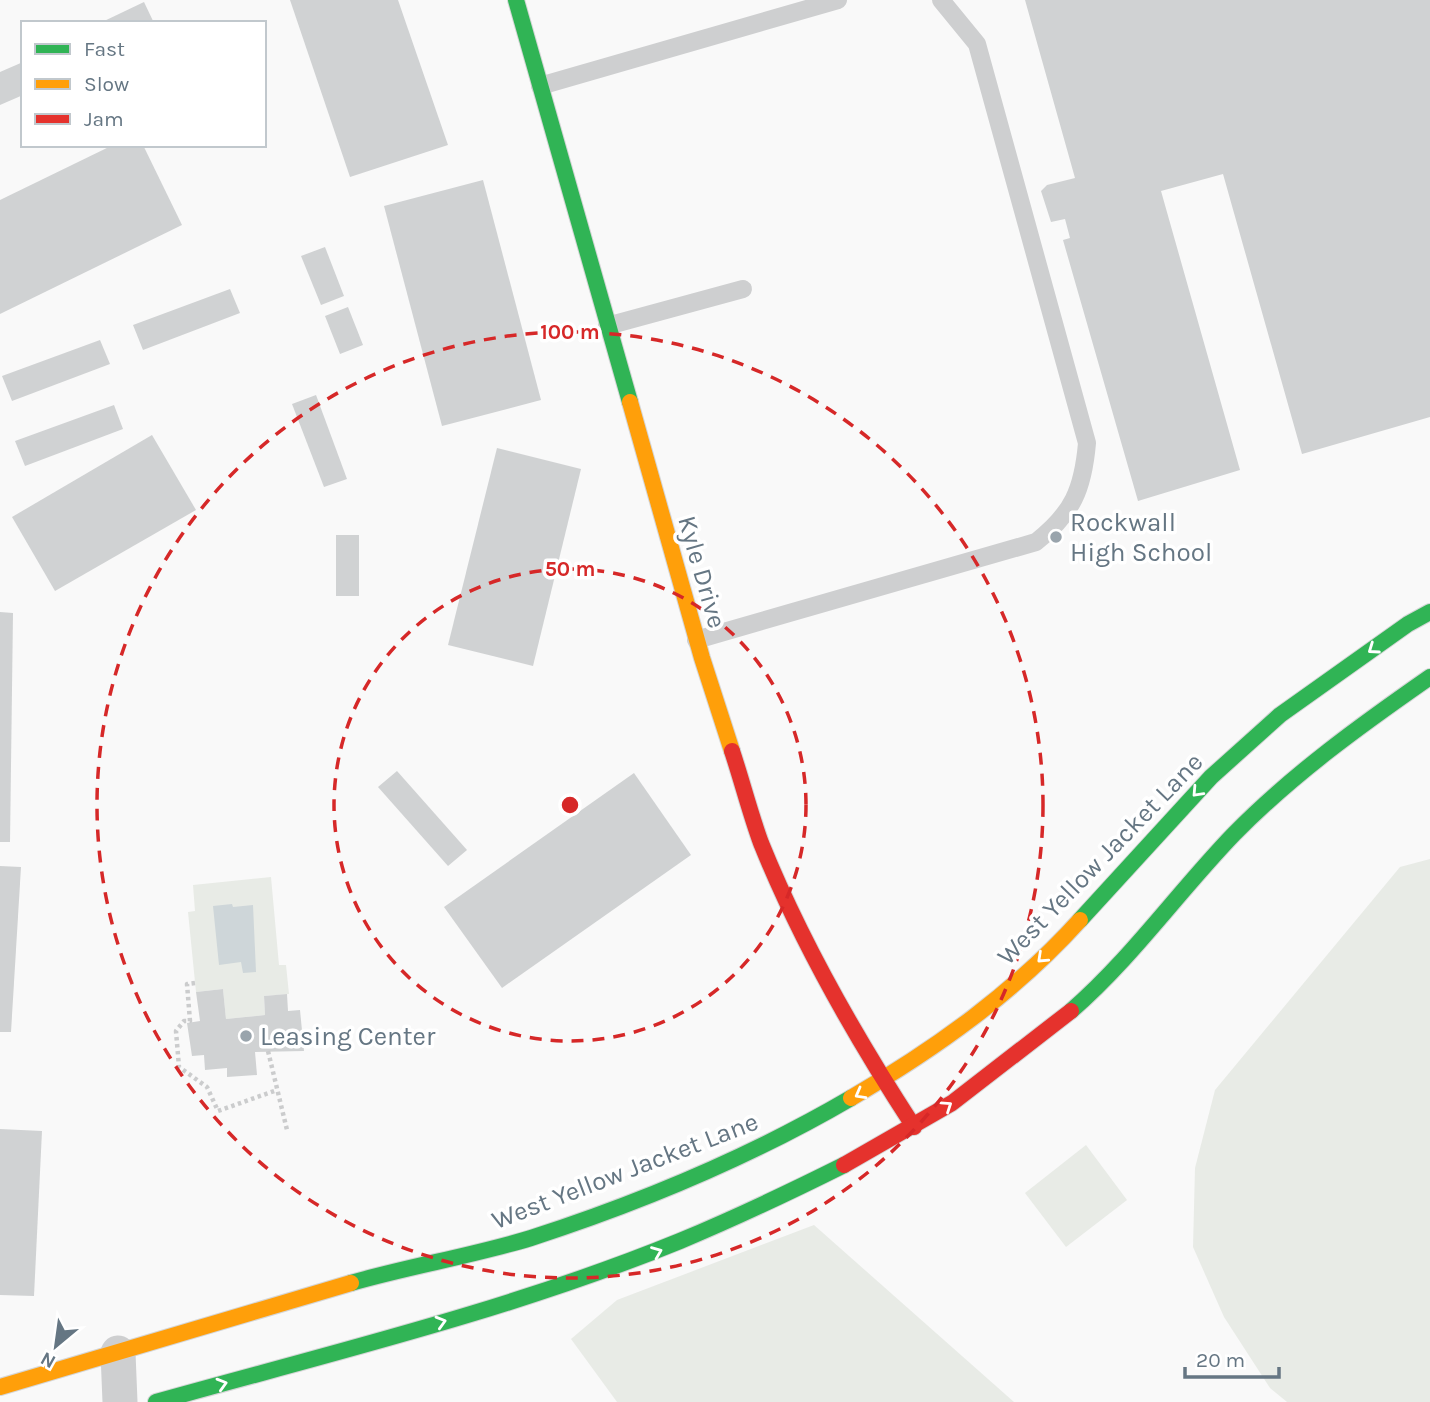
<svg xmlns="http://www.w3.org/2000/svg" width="1430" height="1402" font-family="Karla,sans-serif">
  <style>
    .green { fill: #e8ebe6 }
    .water { fill: #ced6d9 }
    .building { fill: #d0d2d3 }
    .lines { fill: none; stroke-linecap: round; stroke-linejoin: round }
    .fast-casing { stroke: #d5d6d7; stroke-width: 18 }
    .slow-casing { stroke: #d5d6d7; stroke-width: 18 }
    .jam-casing { stroke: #d5d6d7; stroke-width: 18 }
    .path { stroke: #cbcccd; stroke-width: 4.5; stroke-dasharray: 3.5 3.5; stroke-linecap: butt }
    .lane { stroke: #cecfd0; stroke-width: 18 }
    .street { stroke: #cecfd0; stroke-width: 35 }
    .fast { stroke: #30b455; stroke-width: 16 }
    .slow { stroke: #ff9f0a; stroke-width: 16 }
    .jam { stroke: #e5322d; stroke-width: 16 }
    .oneway { stroke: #fff }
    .ring { fill: none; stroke: #d62828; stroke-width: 3.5; stroke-dasharray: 12 9 }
    .poi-dot { fill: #99a4ac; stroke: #fff; stroke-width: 2.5 }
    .labels { text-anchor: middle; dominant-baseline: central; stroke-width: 7; stroke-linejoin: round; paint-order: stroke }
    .poi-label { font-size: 26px; fill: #657683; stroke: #fff; text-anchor: start }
    .street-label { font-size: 26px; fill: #657683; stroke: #fff }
    .centre { fill: #d62828; stroke: #fff; stroke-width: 3.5 }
    .ring-label { font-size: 21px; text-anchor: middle; font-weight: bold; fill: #d62828; stroke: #fff; stroke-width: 7; stroke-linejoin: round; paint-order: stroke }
  </style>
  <rect width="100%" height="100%" fill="#f9f9f9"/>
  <g class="green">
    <path d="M1430,859V1402H1287L1270,1388L1224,1317L1193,1247L1195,1168L1215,1090L1400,867Z"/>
    <path d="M271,877L279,965H286L289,994L264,996L265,1015L226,1019L223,989L196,992L188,912L195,911L193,885Z"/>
    <path d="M1086,1145L1127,1200L1066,1247L1025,1193Z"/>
    <path d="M814,1225L1014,1402H617L571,1339L617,1300Z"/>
  </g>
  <path class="water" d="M232,904L233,907L253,905L256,972L243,973L241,962L219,965L213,906Z"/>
  <g class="building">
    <path d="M290,0H398L448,145L350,177Z"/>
    <path d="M1025,0H1430V417L1302,454L1223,174L1161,191L1240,470L1138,501L1063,240L1070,238L1065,219L1051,222L1041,191L1047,185L1075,178Z"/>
    <path d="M144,2L154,23H100Z"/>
    <path d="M23,62V95L0,105V72Z"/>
    <path d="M113,145H143L182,225L0,314V200Z"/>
    <path d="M483,180L541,400L442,426L384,206Z"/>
    <path d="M325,247L344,296L321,305L301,256Z"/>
    <path d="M230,289L240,313L143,350L133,325Z"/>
    <path d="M348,307L363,345L340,354L325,316Z"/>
    <path d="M100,340L110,364L12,401L2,376Z"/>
    <path d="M316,395L347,479L324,487L292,404Z"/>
    <path d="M114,405L123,429L25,466L15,441Z"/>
    <path d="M152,435L196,510L55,591L12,517Z"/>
    <path d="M497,448L581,469L533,666L448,645Z"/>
    <rect x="336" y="535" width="23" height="61"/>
    <path d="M0,612L13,613L10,842H0Z"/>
    <path d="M397,771L467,850L448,866L378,787Z"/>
    <path d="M634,773L691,855L502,988L444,907Z"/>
    <path d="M0,866L21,867L11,1032H0Z"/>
    <path d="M223,989L226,1019L265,1015L264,996L287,994L288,1011L300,1010L304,1051L255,1052L257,1075L227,1077V1068L205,1070L204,1055L192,1056L187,1023L200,1021L196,992Z"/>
    <path d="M0,1129L42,1131L34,1296L0,1295Z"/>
  </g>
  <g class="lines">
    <g class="fast-casing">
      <g id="fast">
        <path d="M516,0L630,402"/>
        <path d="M1080,920L1211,777L1280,715L1408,624L1430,612"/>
        <path d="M1071,1011C1132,958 1178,892 1234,834C1293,774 1361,725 1430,677"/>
        <path d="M351,1283C410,1266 472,1256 531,1238C642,1202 750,1157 851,1098"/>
        <path d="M156,1402C331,1353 511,1310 680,1241C735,1218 790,1192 844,1165"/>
      </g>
    </g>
    <g class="slow-casing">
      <g id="slow">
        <path d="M630,402L702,658L732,751"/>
        <path d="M851,1098C935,1049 1014,993 1080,920"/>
        <path d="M0,1387L351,1283"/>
      </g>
    </g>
    <g class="jam-casing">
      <g id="jam">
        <path d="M732,751C742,781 750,813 761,843C801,942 856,1038 914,1127"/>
        <path d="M844,1165L952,1103L1071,1011"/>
      </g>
    </g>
    <g class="path">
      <path d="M195,983L187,984L190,1021H184L176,1031L179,1067L207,1087L218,1111L277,1090"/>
      <path d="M268,1051L287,1130"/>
    </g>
    <g class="lane">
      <path d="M540,86L838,0"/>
      <path d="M607,326L743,289"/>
      <path d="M696,640L1036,542C1073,513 1083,489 1087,443L977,44L941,0"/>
    </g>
    <path class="street" d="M118,1353L120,1402"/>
    <use href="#fast" class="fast"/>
    <use href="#slow" class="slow"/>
    <use href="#jam" class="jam"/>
  </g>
  <defs><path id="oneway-chevron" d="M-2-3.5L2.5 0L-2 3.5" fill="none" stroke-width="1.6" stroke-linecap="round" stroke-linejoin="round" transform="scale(1.75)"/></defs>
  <g class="oneway">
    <use href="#oneway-chevron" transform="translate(1373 649) rotate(145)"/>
    <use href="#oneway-chevron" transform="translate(1197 792) rotate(133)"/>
    <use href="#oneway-chevron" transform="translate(1042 958) rotate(137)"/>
    <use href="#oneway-chevron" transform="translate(860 1094) rotate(151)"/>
    <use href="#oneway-chevron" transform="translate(947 1106) rotate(-34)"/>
    <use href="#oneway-chevron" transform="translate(657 1252) rotate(-22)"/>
    <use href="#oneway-chevron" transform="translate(441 1322) rotate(-16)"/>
    <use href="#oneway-chevron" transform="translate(222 1384) rotate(-16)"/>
  </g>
  <g class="ring">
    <circle cx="570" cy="805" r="236"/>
    <circle cx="570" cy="805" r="473"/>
  </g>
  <g class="poi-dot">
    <circle cx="1056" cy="537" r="7"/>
    <circle cx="246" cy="1036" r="7"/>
  </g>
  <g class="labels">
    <g class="poi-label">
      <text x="1070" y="522">Rockwall<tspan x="1070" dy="30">High School</tspan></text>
      <text x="260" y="1036">Leasing Center</text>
    </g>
    <g class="street-label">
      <text transform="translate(702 572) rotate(74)">Kyle Drive</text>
      <text transform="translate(1100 859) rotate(-46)">West Yellow Jacket Lane</text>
      <text transform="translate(625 1171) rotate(-21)">West Yellow Jacket Lane</text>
    </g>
  </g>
  <circle cx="570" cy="805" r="10" class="centre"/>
  <g class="ring-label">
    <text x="570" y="339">100 m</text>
    <text x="570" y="576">50 m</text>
  </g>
  <rect x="21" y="21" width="245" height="126" fill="#ffffff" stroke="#c1c8cd" stroke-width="2"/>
  <rect x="35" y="44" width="35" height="10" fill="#30b455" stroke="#c1c8cd" stroke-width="2"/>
  <text x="84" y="56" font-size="21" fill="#657683">Fast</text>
  <rect x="35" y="79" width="35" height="10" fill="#ff9f0a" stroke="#c1c8cd" stroke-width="2"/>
  <text x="84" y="91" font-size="21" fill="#657683">Slow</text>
  <rect x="35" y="114" width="35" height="10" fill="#e5322d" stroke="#c1c8cd" stroke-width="2"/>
  <text x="84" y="126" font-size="21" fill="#657683">Jam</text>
  <g transform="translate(56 1346) rotate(209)" stroke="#ffffff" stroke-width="5" paint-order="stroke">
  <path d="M0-5L12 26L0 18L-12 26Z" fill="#657683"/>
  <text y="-10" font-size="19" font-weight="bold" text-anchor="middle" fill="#657683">N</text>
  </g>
  <path d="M1185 1367v10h94v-10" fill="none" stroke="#657683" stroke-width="3.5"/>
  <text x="1196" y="1367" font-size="21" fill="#657683" stroke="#ffffff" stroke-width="5" paint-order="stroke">20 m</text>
</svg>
